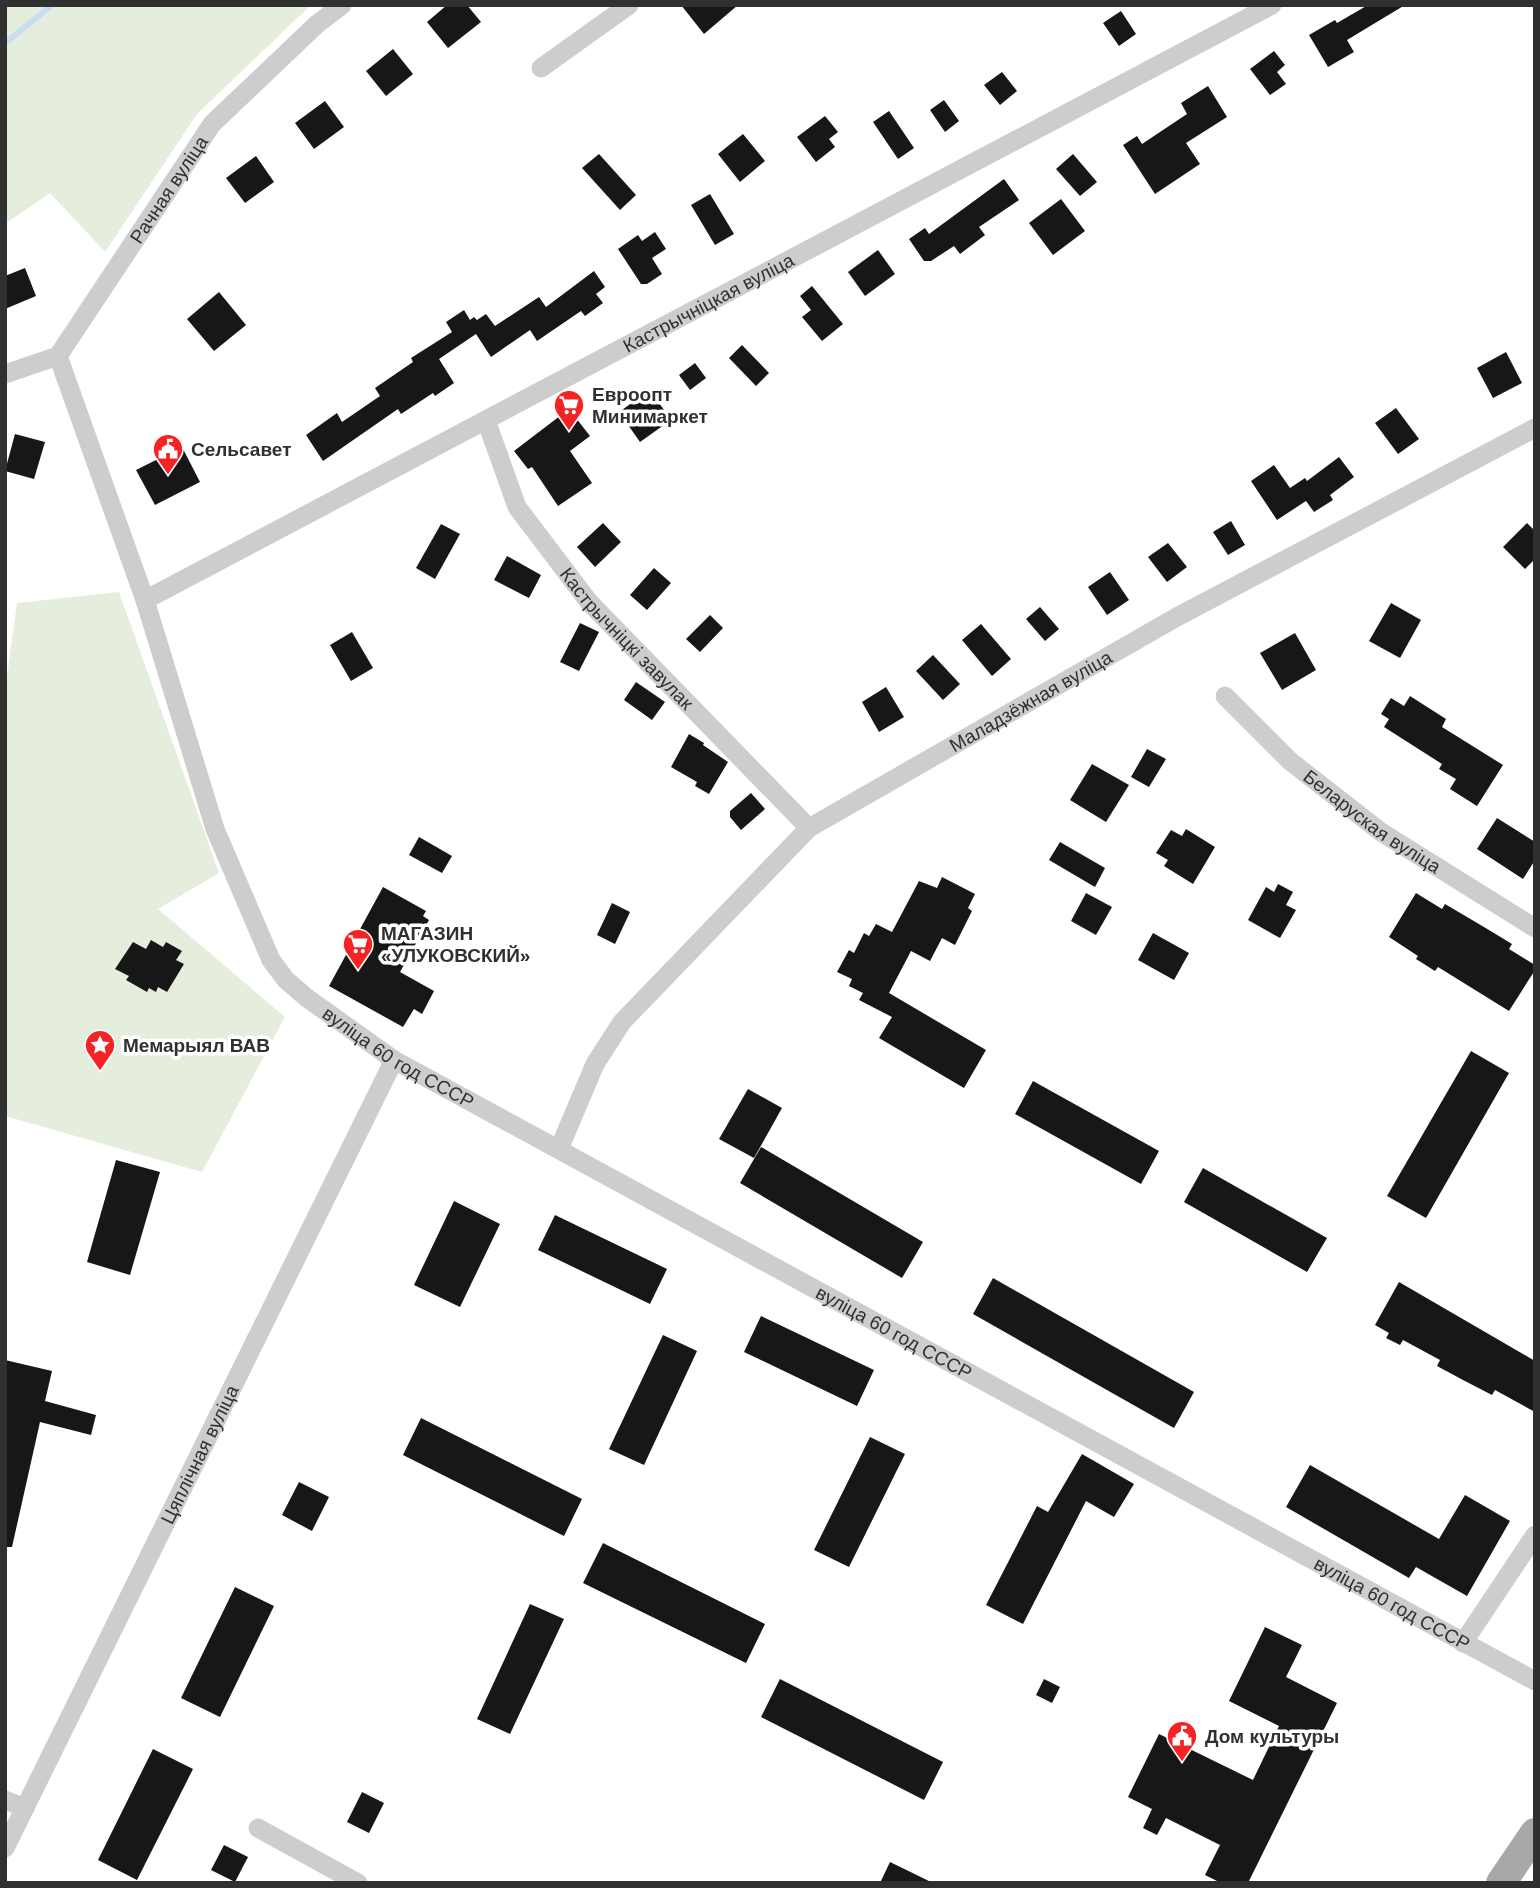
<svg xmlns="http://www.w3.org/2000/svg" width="1540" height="1888" font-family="Helvetica,sans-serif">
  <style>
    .green { fill: #e5eedd }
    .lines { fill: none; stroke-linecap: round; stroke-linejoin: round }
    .stream { stroke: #c8def0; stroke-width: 6 }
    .building { fill: #171717 }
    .street { stroke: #cdcdcd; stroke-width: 19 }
    .primary { stroke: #a8a8a8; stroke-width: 30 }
    .labels { text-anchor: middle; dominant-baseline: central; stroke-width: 7; stroke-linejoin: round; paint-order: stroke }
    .street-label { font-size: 19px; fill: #303030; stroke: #fff }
    .poi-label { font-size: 19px; font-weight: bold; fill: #303030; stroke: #fff; text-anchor: start }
  </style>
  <rect width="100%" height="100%" fill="#fff"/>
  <g class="green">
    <path d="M5,5H311L197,114L105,252L50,193L5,224Z"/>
    <path d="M119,592L219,873L158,909L285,1017L202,1172L5,1116V691L17,603Z"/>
  </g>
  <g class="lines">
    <path class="stream" d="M5,43L52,5"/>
  </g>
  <g class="building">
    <path d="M447,5H467L481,22L448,48L427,22Z"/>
    <path d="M681,5H738L704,34Z"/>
    <path d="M1368,5H1405L1347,40L1354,52L1328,67L1309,35L1335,20L1337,23Z"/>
    <path d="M1121,11L1136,34L1119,46L1103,23Z"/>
    <path d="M393,49L413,74L386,96L366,71Z"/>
    <path d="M1274,51L1285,65L1277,72L1286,84L1270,95L1250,69Z"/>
    <path d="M1002,72L1017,91L1000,105L984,85Z"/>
    <path d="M1208,86L1227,117L1186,143L1200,164L1155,194L1123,145L1137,136L1142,144L1187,114L1181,103Z"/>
    <path d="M944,100L959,121L945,132L930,110Z"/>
    <path d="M325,101L344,127L314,149L295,123Z"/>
    <path d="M889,111L914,148L898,159L873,122Z"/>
    <path d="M825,116L838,132L829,139L835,147L816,162L797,137Z"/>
    <path d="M743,134L765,161L740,182L718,154Z"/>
    <path d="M599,154L636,195L620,210L582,168Z"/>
    <path d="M1073,154L1097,182L1080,196L1056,169Z"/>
    <path d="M256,156L274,182L245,203L226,178Z"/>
    <path d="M1004,179L1019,200L979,227L985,235L960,254L954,246L931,261H924L909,239L925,228L929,234Z"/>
    <path d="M710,194L734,234L715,245L691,205Z"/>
    <path d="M1061,199L1085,231L1053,255L1029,223Z"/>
    <path d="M655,232L666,249L652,258L662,274L647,284H641L618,249L638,235L642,241Z"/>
    <path d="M878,250L895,274L865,296L848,272Z"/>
    <path d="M25,268L36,296L5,309V276Z"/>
    <path d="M594,271L605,287L596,294L603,303L585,316L581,311L537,341L530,330L491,357L476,334L439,359L454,383L435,396L433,393L401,414L398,409L323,461L306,435L337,413L342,422L380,396L375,388L413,362L411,358L452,332L446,322L464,310L470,320L474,317L477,320L486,314L495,326L539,297L546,307Z"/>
    <path d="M812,286L843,324L822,341L802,317L811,310L800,296Z"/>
    <path d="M219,292L246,325L214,351L187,319Z"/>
    <path d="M742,345L769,373L756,386L729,358Z"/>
    <path d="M1506,352L1522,383L1493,398L1477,368Z"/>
    <path d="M695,363L706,378L690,390L679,375Z"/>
    <path d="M650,390L671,420L640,442L619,412Z"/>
    <path d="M1396,408L1419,439L1398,454L1375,423Z"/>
    <path d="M569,409L590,436L570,451L592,483L558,506L532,467L528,469L514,451Z"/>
    <path d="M15,434L45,442L34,479L5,471Z"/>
    <path d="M182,447L200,482L155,505L136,470Z"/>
    <path d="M1339,457L1354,477L1330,495L1333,500L1314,512L1306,501L1277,520L1251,481L1274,465L1290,488L1305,478L1307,481Z"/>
    <path d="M1231,521L1245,545L1228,555L1213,532Z"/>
    <path d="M603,523L621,542L595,567L577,547Z"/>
    <path d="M1527,523L1535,531V559L1525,569L1503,547Z"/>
    <path d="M441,524L460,534L435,579L416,568Z"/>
    <path d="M1168,543L1187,567L1167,582L1148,557Z"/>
    <path d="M507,556L541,575L529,598L494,580Z"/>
    <path d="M654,568L671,583L647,610L630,595Z"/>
    <path d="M1110,572L1129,600L1107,615L1088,587Z"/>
    <path d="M1391,603L1421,620L1400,658L1369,641Z"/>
    <path d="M1040,607L1059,629L1045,641L1026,619Z"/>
    <path d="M710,615L723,628L700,652L686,639Z"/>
    <path d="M580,623L599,632L579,671L560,662Z"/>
    <path d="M981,624L1011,659L992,676L962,640Z"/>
    <path d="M352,632L373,668L351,681L330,645Z"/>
    <path d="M1295,633L1316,670L1282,690L1260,653Z"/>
    <path d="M933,655L960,684L943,700L916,671Z"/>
    <path d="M636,682L665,702L652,720L624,700Z"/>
    <path d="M886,687L904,717L879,732L862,702Z"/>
    <path d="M1410,696L1446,719L1442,727L1503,765L1477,806L1450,789L1456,779L1439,769L1442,764L1384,727L1389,719L1381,714L1391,698L1404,706Z"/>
    <path d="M689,734L704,743L703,745L728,762L709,794L695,786L697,782L671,767Z"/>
    <path d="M1147,749L1166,759L1149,787L1131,777Z"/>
    <path d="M1092,764L1129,785L1106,822L1070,800Z"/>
    <path d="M751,793L765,809L741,830L730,817V811Z"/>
    <path d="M1497,818L1535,842V860L1523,879L1477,849Z"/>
    <path d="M1186,829L1215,847L1193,884L1164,866L1168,860L1156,853L1171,830L1182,836Z"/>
    <path d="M419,837L452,856L442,873L409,855Z"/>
    <path d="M1060,842L1105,868L1095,887L1049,860Z"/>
    <path d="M942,877L975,894L968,908L972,911L955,945L942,938L930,961L911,951L889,993L986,1050L964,1088L879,1038L892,1017L859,1000L863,993L849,986L852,979L837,972L849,950L854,953L864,933L869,936L876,924L892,932L919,881L937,888Z"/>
    <path d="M1278,884L1293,892L1286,905L1296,910L1280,938L1248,920L1266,887L1274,892Z"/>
    <path d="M383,887L426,911L423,916L429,920L400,972L434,991L422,1014L414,1009L403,1027L329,986Z"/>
    <path d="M1086,893L1112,907L1096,935L1071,921Z"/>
    <path d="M1416,893L1442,909L1445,904L1489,930L1512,944L1509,949L1535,965V970L1509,1011L1438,967L1435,971L1416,959L1418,956L1389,937Z"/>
    <path d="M612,903L630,912L615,944L597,935Z"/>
    <path d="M1153,933L1189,953L1174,980L1138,960Z"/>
    <path d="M151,940L163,947L166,942L182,951L176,960L184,964L167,992L158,987L156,992L149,988L147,992L126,980L129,976L115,969L133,942L146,949Z"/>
    <path d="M1471,1051L1509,1073L1426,1218L1387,1196Z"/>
    <path d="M1033,1081L1159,1151L1141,1184L1015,1114Z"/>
    <path d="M748,1089L782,1108L754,1158L719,1139Z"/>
    <path d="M761,1147L923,1242L902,1278L740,1183Z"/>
    <path d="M116,1160L160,1172L130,1275L87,1262Z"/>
    <path d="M1203,1168L1327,1238L1307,1272L1184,1202Z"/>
    <path d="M454,1201L500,1224L460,1307L414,1285Z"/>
    <path d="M555,1215L667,1269L650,1304L538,1250Z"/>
    <path d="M993,1278L1194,1392L1174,1428L973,1314Z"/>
    <path d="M1399,1282L1535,1361V1412L1495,1390L1492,1395L1463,1380L1437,1366L1440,1360L1403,1340L1400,1345L1386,1338L1389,1333L1375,1325Z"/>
    <path d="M761,1316L874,1370L857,1406L744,1352Z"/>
    <path d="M663,1335L697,1351L644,1465L609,1449Z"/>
    <path d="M5,1360L52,1371L45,1401L96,1415L91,1435L40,1422L12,1547H5Z"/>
    <path d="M421,1418L582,1499L564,1536L403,1455Z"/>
    <path d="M870,1437L905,1454L849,1567L814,1550Z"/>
    <path d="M1082,1454L1134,1484L1114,1517L1086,1501L1023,1624L986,1605L1037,1506L1048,1512Z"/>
    <path d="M1310,1465L1439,1539L1465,1495L1510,1521L1467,1596L1416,1567L1409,1578L1286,1507Z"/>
    <path d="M299,1482L329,1497L312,1531L282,1515Z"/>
    <path d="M603,1543L765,1624L746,1663L583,1583Z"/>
    <path d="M235,1587L274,1606L220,1717L181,1698Z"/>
    <path d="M530,1604L564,1619L510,1734L477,1719Z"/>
    <path d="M1265,1627L1302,1645L1286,1677L1337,1703L1248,1883H1221L1205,1875L1220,1845L1166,1818L1157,1835L1143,1828L1152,1809L1128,1797L1159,1734L1253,1780L1279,1726L1229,1701Z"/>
    <path d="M780,1679L943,1762L924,1800L761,1717Z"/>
    <path d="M1044,1679L1060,1687L1052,1703L1036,1695Z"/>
    <path d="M153,1749L193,1769L137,1880L98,1860Z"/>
    <path d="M362,1792L384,1803L369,1833L347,1822Z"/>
    <path d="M224,1845L248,1857L235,1882L211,1870Z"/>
    <path d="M890,1862L933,1883H880Z"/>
  </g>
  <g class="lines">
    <g class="street">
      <path d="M541,68L629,5"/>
      <path id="s1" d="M58,356L145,600L215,829L271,960L286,980L307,998L394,1060L1535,1681"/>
      <path id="s2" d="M5,374L58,356L212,124L316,25L342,5"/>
      <path id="s3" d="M486,420L517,507L589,602L809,828"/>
      <path id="s4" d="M145,600L1272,5"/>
      <path id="s5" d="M1225,696L1290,761L1381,832L1535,928"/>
      <path id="s6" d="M559,1149L595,1064L622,1022L809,828L1175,618L1535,428"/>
      <path d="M1463,1643L1535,1535"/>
      <path d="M5,1800L25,1808"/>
      <path d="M258,1828L358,1883"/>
      <path id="s7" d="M5,1848L394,1060"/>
    </g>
    <path class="primary" d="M1501,1883L1535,1833"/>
  </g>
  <defs>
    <g id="supermarket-pin" transform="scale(1.575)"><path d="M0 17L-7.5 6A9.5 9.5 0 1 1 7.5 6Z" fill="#f62325" stroke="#fff"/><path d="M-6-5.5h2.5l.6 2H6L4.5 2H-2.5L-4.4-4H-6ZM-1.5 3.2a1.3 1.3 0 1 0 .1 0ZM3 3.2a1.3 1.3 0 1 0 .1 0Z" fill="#fff"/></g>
    <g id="civic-pin" transform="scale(1.575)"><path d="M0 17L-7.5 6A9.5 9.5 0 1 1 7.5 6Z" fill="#f62325" stroke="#fff"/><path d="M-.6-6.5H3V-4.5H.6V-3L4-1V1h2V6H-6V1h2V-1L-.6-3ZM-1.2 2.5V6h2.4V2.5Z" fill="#fff"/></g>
    <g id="sight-pin" transform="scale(1.575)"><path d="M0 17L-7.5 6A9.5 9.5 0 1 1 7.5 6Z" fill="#f62325" stroke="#fff"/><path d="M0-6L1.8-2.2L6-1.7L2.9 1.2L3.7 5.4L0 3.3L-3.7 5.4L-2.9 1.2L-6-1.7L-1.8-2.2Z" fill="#fff"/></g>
  </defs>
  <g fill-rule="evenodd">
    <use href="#supermarket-pin" x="569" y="405"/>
    <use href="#civic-pin" x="168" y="449"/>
    <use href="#supermarket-pin" x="358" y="944"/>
    <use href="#sight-pin" x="100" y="1045"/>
    <use href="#civic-pin" x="1182" y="1736"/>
  </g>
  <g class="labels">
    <g class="street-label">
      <text stroke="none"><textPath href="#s2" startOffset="256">Рачная вуліца</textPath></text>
      <text stroke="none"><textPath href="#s4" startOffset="637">Кастрычніцкая вуліца</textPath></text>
      <text stroke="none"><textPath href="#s3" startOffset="264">Кастрычніцкі завулак</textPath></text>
      <text stroke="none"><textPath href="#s6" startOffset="667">Маладзёжная вуліца</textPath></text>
      <text stroke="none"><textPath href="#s5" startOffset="194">Беларуская вуліца</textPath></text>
      <text stroke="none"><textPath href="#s1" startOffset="803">вуліца 60 год СССР</textPath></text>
      <text stroke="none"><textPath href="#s1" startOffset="1370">вуліца 60 год СССР</textPath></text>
      <text stroke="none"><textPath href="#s7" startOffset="439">Цяплічная вуліца</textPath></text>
      <text stroke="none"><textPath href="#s1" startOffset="1937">вуліца 60 год СССР</textPath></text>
    </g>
    <g class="poi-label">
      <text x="592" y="394">Евроопт<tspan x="592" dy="22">Минимаркет</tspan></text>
      <text x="191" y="449">Сельсавет</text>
      <text x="381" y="933">МАГАЗИН<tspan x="381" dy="22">«УЛУКОВСКИЙ»</tspan></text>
      <text x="123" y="1045">Мемарыял ВАВ</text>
      <text x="1205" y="1736">Дом культуры</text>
    </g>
  </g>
  <rect width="1540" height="1888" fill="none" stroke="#303030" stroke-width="14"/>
</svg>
